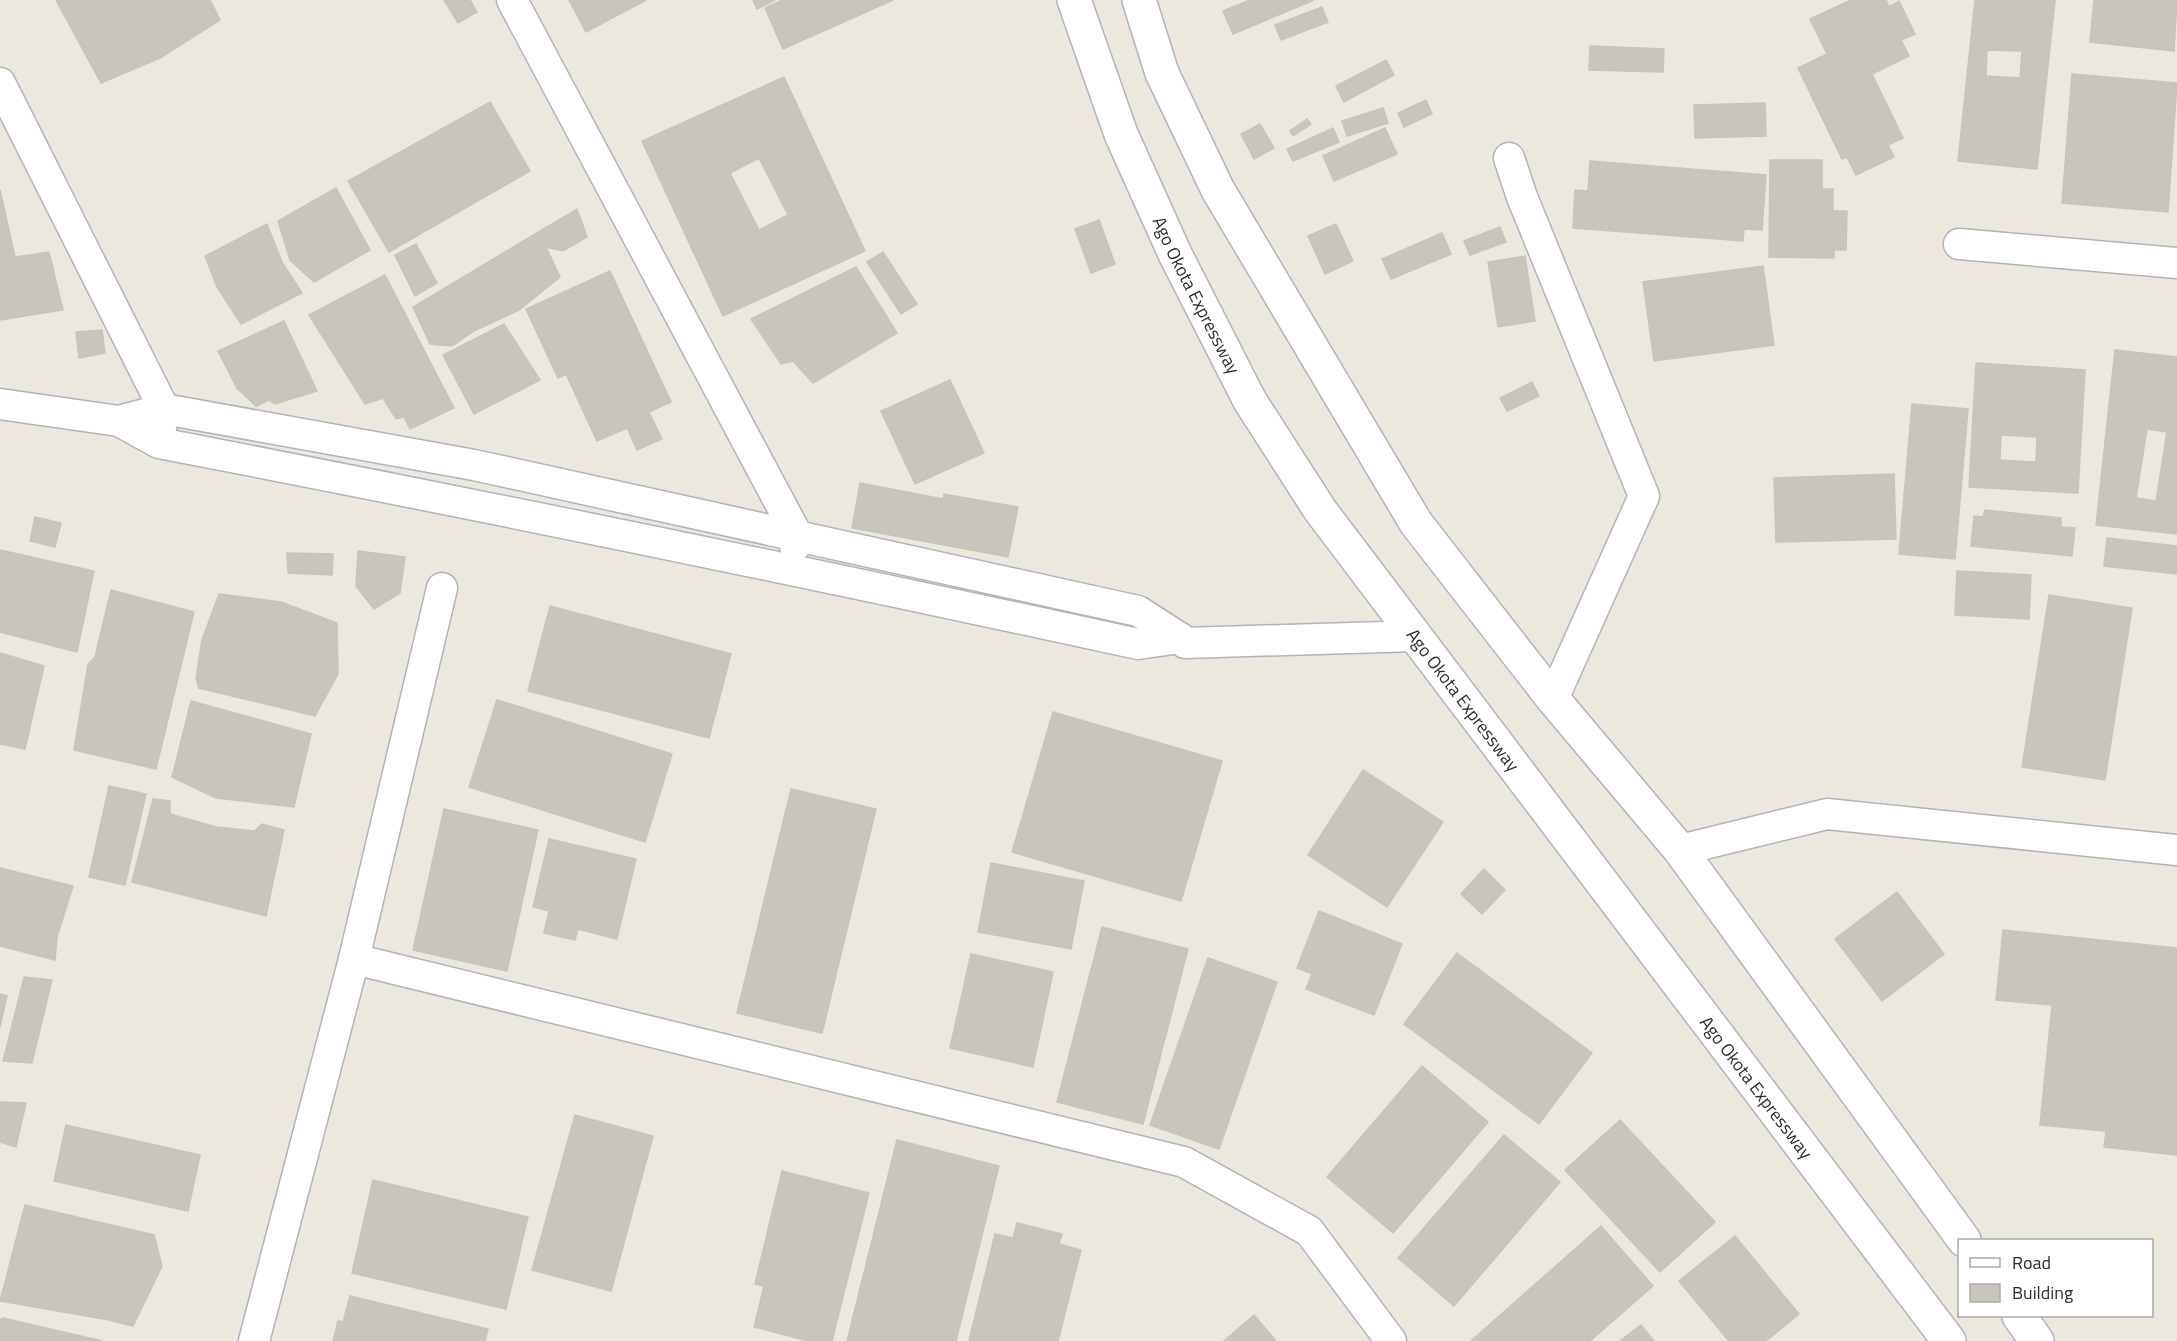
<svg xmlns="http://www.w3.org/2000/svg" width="2177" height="1341" font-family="'Titillium Web',sans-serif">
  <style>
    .building { fill: #c8c6bc; stroke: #c7c4b8; stroke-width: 1.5; fill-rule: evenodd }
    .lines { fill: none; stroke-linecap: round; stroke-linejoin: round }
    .minor-casing { stroke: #b1b2be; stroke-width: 33 }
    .secondary-casing { stroke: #b1b2be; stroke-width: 36 }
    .minor { stroke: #fff; stroke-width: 30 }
    .secondary { stroke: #fff; stroke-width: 33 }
    .labels { text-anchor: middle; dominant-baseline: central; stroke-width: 4.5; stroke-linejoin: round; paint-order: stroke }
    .street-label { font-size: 18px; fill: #2b2b2b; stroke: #fff }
  </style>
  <rect width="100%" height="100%" fill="#ece8de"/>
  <g class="building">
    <path d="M56,0H210L220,20L160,58L101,83Z"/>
    <path d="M444,0H470L477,12L458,23Z"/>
    <path d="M569,0H646L586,32Z"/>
    <path d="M753,0H775L757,9Z"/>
    <path d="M783,0H893L783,49L765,8Z"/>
    <path d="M1250,0H1314L1233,34L1223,11Z"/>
    <path d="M1851,0H1886L1889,7L1899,1L1915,34L1901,40L1909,56L1872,74L1903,138L1888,145L1894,157L1856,175L1847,157L1842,159L1798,68L1827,54L1810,19Z"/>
    <path d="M1975,0H2055L2037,169L1958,161ZM1987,50L2022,51L2020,78L1986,76Z"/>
    <path d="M2094,0H2177L2174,51L2090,42Z"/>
    <path d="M1322,7L1328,22L1281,40L1275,25Z"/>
    <path d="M1590,46L1664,49L1663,72L1589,70Z"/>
    <path d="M1386,60L1394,75L1344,102L1336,86Z"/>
    <path d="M2072,74L2177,83L2168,212L2062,203Z"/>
    <path d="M784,77L865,251L723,316L642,141ZM759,158L788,215L759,230L730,173Z"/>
    <path d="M1426,100L1432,114L1404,127L1398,113Z"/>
    <path d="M490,102L530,171L389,252L348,181Z"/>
    <path d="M1765,103L1766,136L1695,138L1694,105Z"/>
    <path d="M1383,108L1388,123L1347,136L1342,121Z"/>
    <path d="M1307,119L1311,124L1293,136L1290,131Z"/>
    <path d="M1260,124L1274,148L1254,159L1241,134Z"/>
    <path d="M1333,128L1339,142L1293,161L1287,149Z"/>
    <path d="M1385,128L1397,154L1334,181L1323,156Z"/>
    <path d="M1770,160H1822V189H1833V211H1847L1846,250H1834V258L1769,257Z"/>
    <path d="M1590,161L1766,175L1762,230L1744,229L1743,241L1573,228L1575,190L1588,191Z"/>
    <path d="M336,188L370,250L314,282L290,260L278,221Z"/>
    <path d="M0,190L15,257L49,252L63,310L0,320Z"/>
    <path d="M577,209L587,237L563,251L546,247L560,277L519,310L474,331L452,346L430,344L413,307Z"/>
    <path d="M1099,220L1115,264L1091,273L1075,229Z"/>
    <path d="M267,224L282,262L302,293L241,324L217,287L205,256Z"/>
    <path d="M1336,224L1353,261L1325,274L1308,236Z"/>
    <path d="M1500,227L1506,242L1470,255L1464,241Z"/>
    <path d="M1442,233L1451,254L1391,279L1382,259Z"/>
    <path d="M416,244L437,283L415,296L395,255Z"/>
    <path d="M883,252L917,304L901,314L867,262Z"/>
    <path d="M1525,256L1535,321L1498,327L1488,262Z"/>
    <path d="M1763,266L1774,345L1654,361L1643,282Z"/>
    <path d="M856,267L897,333L813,383L793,361L781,364L751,319Z"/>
    <path d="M610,271L671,402L649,412L662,439L637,450L627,428L597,441L566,374L558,378L526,309Z"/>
    <path d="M385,275L454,408L410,429L404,417L396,419L383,398L365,404L309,315Z"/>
    <path d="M284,321L317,391L275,404L269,400L256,406L237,388L218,351Z"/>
    <path d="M504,324L540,380L474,414L443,355Z"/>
    <path d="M102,330L105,353L79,358L76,332Z"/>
    <path d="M2115,350L2177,357V534L2096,525ZM2147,429L2167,432L2156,501L2136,498Z"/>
    <path d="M1976,363L2085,370L2078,493L1969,487ZM2001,435L2037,437L2036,462L2000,460Z"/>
    <path d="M950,380L984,453L915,484L881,411Z"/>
    <path d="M1532,382L1539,396L1507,411L1500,398Z"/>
    <path d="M1912,404L1968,409L1955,559L1899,554Z"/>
    <path d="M1894,474L1896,539L1776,542L1774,478Z"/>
    <path d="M860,483L943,499L944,494L1018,507L1008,557L852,528Z"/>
    <path d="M1985,510L2061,518V527L2075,528L2072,556L1971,546L1974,516L1983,517Z"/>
    <path d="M35,517L61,523L55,547L30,541Z"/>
    <path d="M2107,538L2177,546V574L2104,566Z"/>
    <path d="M0,550L94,571L77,652L0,632Z"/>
    <path d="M358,551L405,557L400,593L374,609L356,586Z"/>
    <path d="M287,553L333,554L332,575L288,573Z"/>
    <path d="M1957,571L2031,575L2029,619L1955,615Z"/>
    <path d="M111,590L194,612L156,769L74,750L88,664L95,657Z"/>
    <path d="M219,594L281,602L337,623L338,674L315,716L199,688L196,678L202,640Z"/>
    <path d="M2049,595L2132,608L2105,780L2022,767Z"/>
    <path d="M550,606L731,654L709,738L528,691Z"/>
    <path d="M0,653L44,666L25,749L0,744Z"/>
    <path d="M497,700L672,754L645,842L469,787Z"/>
    <path d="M191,701L311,734L294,807L216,798L172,777Z"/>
    <path d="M1053,712L1222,761L1181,901L1012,852Z"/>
    <path d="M1363,770L1443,822L1387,907L1308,855Z"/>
    <path d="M109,786L146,794L125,885L89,877Z"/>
    <path d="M791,789L876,809L822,1033L737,1013Z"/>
    <path d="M153,799L170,801V814L216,827L254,831L262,824L284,830L266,916L132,882Z"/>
    <path d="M444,809L538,830L507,971L413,950Z"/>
    <path d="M549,839L636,859L617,939L578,929L575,940L544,933L549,911L533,907Z"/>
    <path d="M991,863L1084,881L1071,949L978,932Z"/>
    <path d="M0,868L73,886L57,937L55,960L0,946Z"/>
    <path d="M1484,869L1505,890L1482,914L1461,894Z"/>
    <path d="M1897,892L1944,954L1882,1001L1835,939Z"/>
    <path d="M1319,911L1402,944L1374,1015L1306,989L1312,974L1297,968Z"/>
    <path d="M1102,927L1188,949L1143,1124L1057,1102Z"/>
    <path d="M2003,930L2177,948V1155L2104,1147L2106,1131L2040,1125L2052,1005L1996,1000Z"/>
    <path d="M1457,953L1592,1053L1539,1124L1404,1024Z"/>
    <path d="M971,954L1053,972L1033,1067L950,1048Z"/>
    <path d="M1208,958L1277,982L1219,1149L1150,1125Z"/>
    <path d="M24,977L52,980L32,1063L3,1061Z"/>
    <path d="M0,994L7,996L0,1027Z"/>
    <path d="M1422,1066L1488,1122L1393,1233L1327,1177Z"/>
    <path d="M0,1102L26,1103L16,1147L0,1142Z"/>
    <path d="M575,1115L653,1136L611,1291L532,1270Z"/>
    <path d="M1620,1120L1715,1222L1660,1272L1565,1170Z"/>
    <path d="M66,1125L200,1155L188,1211L54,1181Z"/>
    <path d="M1504,1135L1560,1182L1454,1306L1398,1258Z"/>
    <path d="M897,1140L999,1166L956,1341H847Z"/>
    <path d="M782,1171L869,1193L832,1341H808L754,1327L764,1286L755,1284Z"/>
    <path d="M373,1180L528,1217L506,1309L352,1273Z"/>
    <path d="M25,1205L154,1235L162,1266L133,1326L109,1320L0,1301Z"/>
    <path d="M1017,1223L1062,1234L1059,1244L1081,1250L1058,1341H969L995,1234L1013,1238Z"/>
    <path d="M1601,1226L1653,1286L1590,1341H1471Z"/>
    <path d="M1735,1236L1799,1314L1766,1341H1729L1679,1281Z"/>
    <path d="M350,1296L488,1329L485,1341H333L338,1321L343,1322Z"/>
    <path d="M1254,1315L1276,1341H1224Z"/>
    <path d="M3,1318L102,1341H0V1320Z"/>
    <path d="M1641,1325L1654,1341H1620Z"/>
  </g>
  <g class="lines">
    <g class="minor-casing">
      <g id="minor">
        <path d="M512,0L797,535L795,546"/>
        <path d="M0,83L164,409L161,428"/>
        <path d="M1509,158L1522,197L1644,496L1553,699"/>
        <path d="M1959,244L2177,263"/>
        <path d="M0,404L119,421L159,443C486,506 812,573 1138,644L1180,638"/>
        <path d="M119,421L164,409L474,465L1138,611L1180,638L1185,643L1416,636"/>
        <path d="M1680,850L1827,814L2177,850"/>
        <path d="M354,959L1184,1162L1309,1231L1391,1341"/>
        <path d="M254,1341L354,959L442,588"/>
      </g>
    </g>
    <g class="secondary-casing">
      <g id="secondary">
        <path id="s1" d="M1074,0L1121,134L1175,254L1250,401L1320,510L1949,1341"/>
        <path d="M1139,0L1162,73L1218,190L1416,523L1553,699L1680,850L1964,1240"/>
        <path d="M2019,1316L2037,1341"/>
      </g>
    </g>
    <use href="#minor" class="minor"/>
    <use href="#secondary" class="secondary"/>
  </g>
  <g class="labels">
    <g class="street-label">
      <text stroke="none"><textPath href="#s1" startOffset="320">Ago Okota Expressway</textPath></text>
      <text stroke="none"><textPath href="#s1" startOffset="806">Ago Okota Expressway</textPath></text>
      <text stroke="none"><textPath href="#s1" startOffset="1292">Ago Okota Expressway</textPath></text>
    </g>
  </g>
  <rect x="1958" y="1239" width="195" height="78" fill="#ffffff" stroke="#aaaaaa" stroke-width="1.5"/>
  <rect x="1970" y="1258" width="30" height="9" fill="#ffffff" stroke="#aaaaaa" stroke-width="1.5"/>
  <text x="2012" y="1269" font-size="18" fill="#2b2b2b">Road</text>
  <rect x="1970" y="1284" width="30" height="18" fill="#c8c6bc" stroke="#aaaaaa" stroke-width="1.5"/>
  <text x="2012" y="1299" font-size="18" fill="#2b2b2b">Building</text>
</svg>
